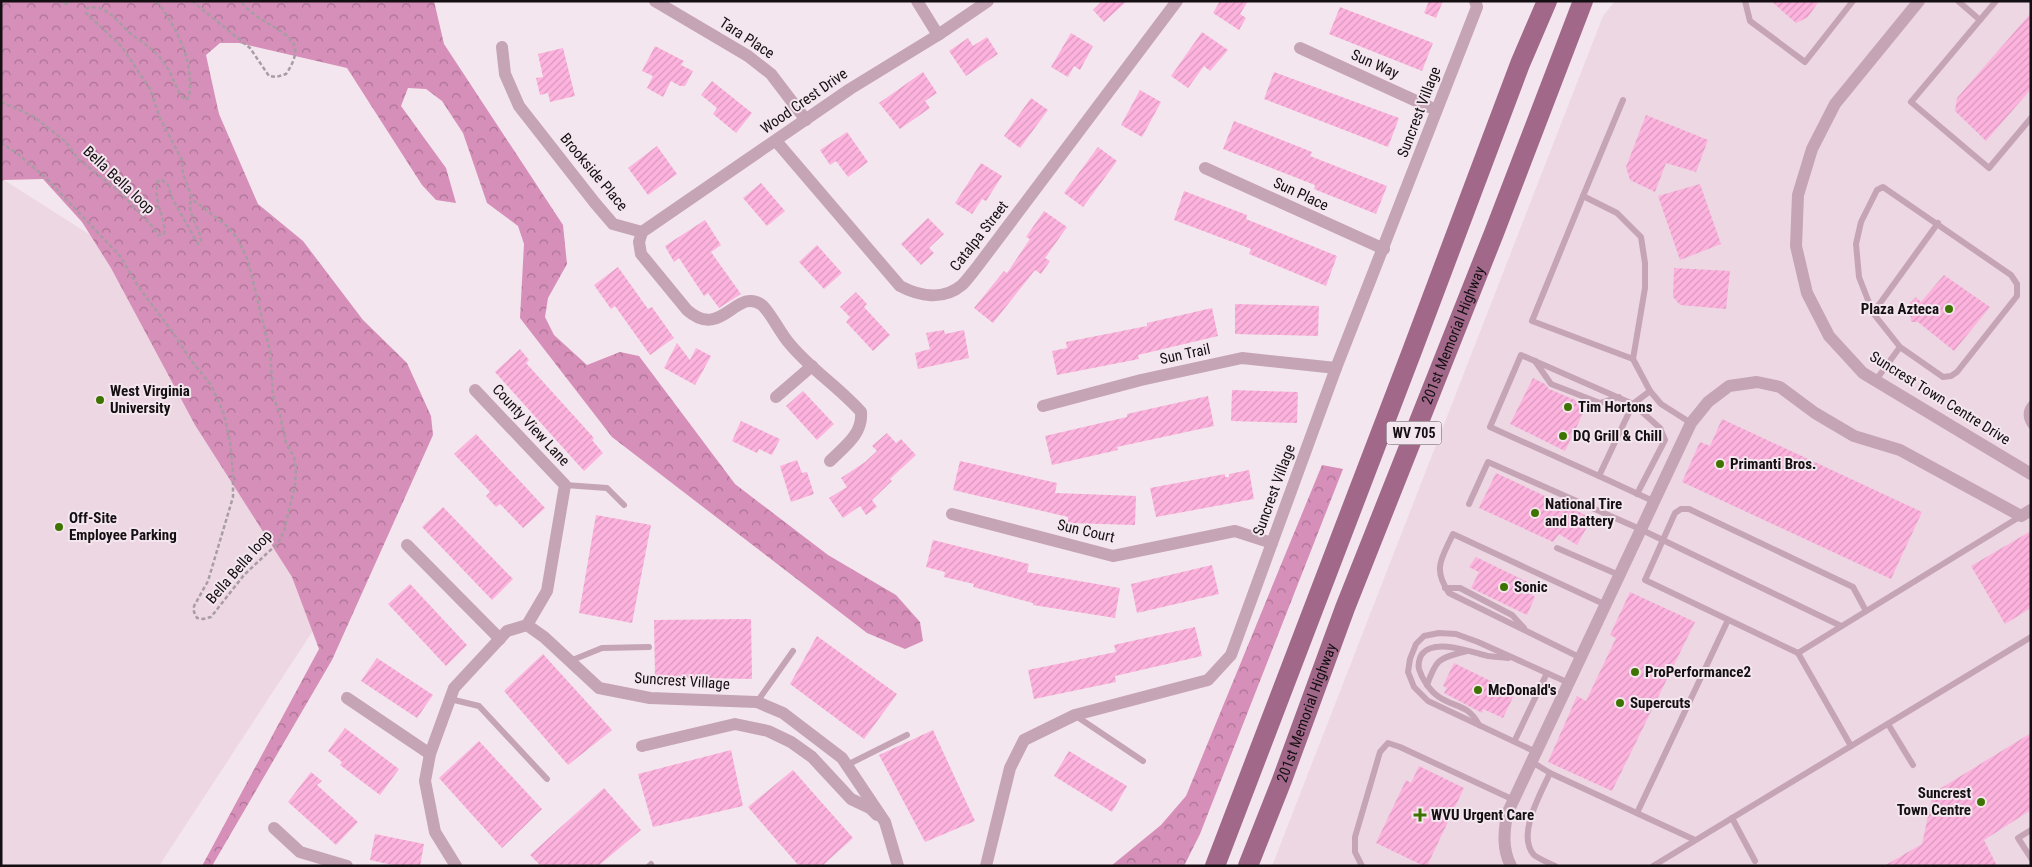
<svg xmlns="http://www.w3.org/2000/svg" width="2032" height="867" font-family="'Roboto Condensed',sans-serif">
  <style>
    .built { fill: #edd7e3 }
    .forest { fill: url(#forest-crowns) }
    .building { fill: url(#building-hatch) }
    .lines { fill: none; stroke-linecap: round; stroke-linejoin: round }
    .path { stroke: #a89da4; stroke-width: 2.5; stroke-dasharray: 4 2.5; stroke-linecap: butt }
    .service { stroke: #c5a4b6; stroke-width: 6 }
    .minor { stroke: #c5a4b6; stroke-width: 12 }
    .primary { stroke: #a1688a; stroke-width: 20 }
    .poi-dot { fill: #3e7300; stroke: #f4e6ee; stroke-width: 2 }
    .labels { text-anchor: middle; dominant-baseline: central; stroke-width: 4; stroke-linejoin: round; paint-order: stroke }
    .shield { fill: #f4e6ee; stroke: #575054; stroke-width: 1 }
    .shield-label { font-size: 14px; font-weight: bold; fill: #140f12 }
    .street-label { font-size: 15px; fill: #140f12; stroke: #f4e6ee }
    .poi-label { font-size: 15px; font-weight: bold; fill: #140f12; stroke: #f4e6ee; text-anchor: start }
  </style>
  <defs>
    <pattern id="forest-crowns" width="20" height="18" patternUnits="userSpaceOnUse" patternTransform="scale(1.25)"><rect width="20" height="18" fill="#d68fb9"/><path d="M2 6a3 3 0 1 1 6 0M12 15a3 3 0 1 1 6 0" fill="none" stroke="#ac7395"/></pattern>
    <pattern id="building-hatch" width="6" height="6" patternUnits="userSpaceOnUse" patternTransform="scale(1.25)"><rect width="6" height="6" fill="#fdb3de"/><path d="M-1 1l2-2M0 6l6-6M5 7l2-2" fill="none" stroke="#d899bd"/></pattern>
  </defs>
  <rect width="100%" height="100%" fill="#f4e6ee"/>
  <g class="built">
    <path d="M1615,1H2031V866H1272L1603,16Z"/>
    <path d="M4,180L117,252L320,620L159,866H1V184Z"/>
  </g>
  <g class="forest">
    <path d="M1,1H434L444,44L563,225L567,264L548,298L545,317L554,335L587,365L620,352L639,356L735,484L828,555L896,595L920,622L923,641L905,649L867,633L612,437L520,318L524,244L518,226L487,203L463,133L442,101L426,89L408,88L401,106L446,168L456,203L436,200L422,185L347,68L239,43H220L206,55L219,114L258,204L303,241L363,320L407,363L431,416L433,435L332,660L212,866H202L319,649L292,577L195,425L111,268L82,222L43,179L4,180L1,182Z"/>
    <path d="M1322,465L1343,469L1200,834L1184,866H1111L1161,825L1186,796Z"/>
  </g>
  <g class="building">
    <path d="M1102,1H1127L1104,22L1093,10Z"/>
    <path d="M1220,1H1248L1240,14L1246,18L1239,30L1213,13Z"/>
    <path d="M1429,1H1443L1436,18L1424,13Z"/>
    <path d="M1771,1H1819L1808,17L1796,23Z"/>
    <path d="M1340,7L1433,43L1422,71L1329,34Z"/>
    <path d="M2031,13V89L1986,141L1955,111L1957,98Z"/>
    <path d="M1202,32L1228,50L1210,71L1204,66L1188,88L1171,76Z"/>
    <path d="M1071,33L1093,46L1080,70L1074,66L1068,77L1051,67Z"/>
    <path d="M987,37L998,54L966,76L949,51L968,38L973,46Z"/>
    <path d="M655,46L684,61L681,65L693,71L685,86H680L671,81L663,97L647,88L653,76L642,71Z"/>
    <path d="M563,48L575,96L550,102L548,93L540,95L536,78L543,77L538,54Z"/>
    <path d="M923,72L937,93L925,101L930,108L900,129L879,103Z"/>
    <path d="M1274,72L1399,118L1388,147L1264,99Z"/>
    <path d="M712,81L752,113L736,133L713,114L717,108L701,95Z"/>
    <path d="M1140,90L1161,102L1142,137L1121,125Z"/>
    <path d="M1031,98L1048,110L1020,148L1004,136Z"/>
    <path d="M1646,115L1708,140L1696,172L1666,163L1655,192L1630,180L1626,167Z"/>
    <path d="M1234,121L1312,152L1310,156L1387,186L1376,214L1314,189L1315,185L1223,149Z"/>
    <path d="M847,132L868,162L848,177L836,161L830,165L820,150Z"/>
    <path d="M657,146L677,174L648,195L628,168Z"/>
    <path d="M1098,147L1117,161L1083,207L1064,193Z"/>
    <path d="M981,163L1002,176L986,201L982,199L972,214L955,203Z"/>
    <path d="M761,183L785,211L767,226L743,198Z"/>
    <path d="M1700,184L1721,244L1680,260L1658,196Z"/>
    <path d="M1184,191L1247,215L1246,219L1337,256L1326,286L1249,254L1251,249L1174,220Z"/>
    <path d="M1044,211L1067,227L1045,258L1050,261L1041,274L1035,270L993,323L974,308L1004,271L1007,273L1030,239L1026,237Z"/>
    <path d="M928,218L944,234L929,248L934,253L921,265L901,244Z"/>
    <path d="M705,220L721,245L711,252L741,294L719,308L708,293L704,296L679,258L674,262L665,246Z"/>
    <path d="M817,245L842,273L824,289L799,262Z"/>
    <path d="M618,267L648,309L652,307L674,338L650,355L615,306L611,309L594,285Z"/>
    <path d="M1674,268L1730,271L1726,309L1680,305L1673,297Z"/>
    <path d="M1944,275L1990,307L1954,351L1918,322H1911L1910,303L1916,297L1921,302Z"/>
    <path d="M856,292L867,304L864,307L890,335L873,351L846,322L850,317L840,307Z"/>
    <path d="M1235,304L1319,306L1318,336L1235,334Z"/>
    <path d="M1212,308L1218,336L1138,355L1139,359L1057,375L1052,351L1067,348L1066,342L1147,326V323Z"/>
    <path d="M944,330L945,334L964,330L969,358L918,369L915,353L930,349L926,333Z"/>
    <path d="M677,343L690,360L696,348L711,356L695,385L664,368Z"/>
    <path d="M520,349L529,360L526,363L594,438L592,440L603,453L584,471L495,372Z"/>
    <path d="M1533,378L1545,384L1549,389L1587,405L1565,451L1510,424Z"/>
    <path d="M1232,390L1298,392L1297,423L1231,421Z"/>
    <path d="M803,391L834,424L817,440L786,406Z"/>
    <path d="M1208,396L1214,426L1117,447L1118,450L1052,465L1045,436L1127,417V414Z"/>
    <path d="M1722,419L1922,512L1891,579L1682,482L1700,442L1710,446Z"/>
    <path d="M741,421L780,439L772,455L759,449L757,453L732,441Z"/>
    <path d="M887,433L896,443L901,439L916,455L890,479L892,481L872,500L877,507L866,515L860,506L843,518L829,498L847,487L841,478L865,462L877,451L872,446Z"/>
    <path d="M476,434L545,508L523,528L500,504L496,507L486,496L490,492L454,454Z"/>
    <path d="M797,460L802,473L807,472L814,494L791,502L780,466Z"/>
    <path d="M960,461L1057,483L1055,493L1136,496L1135,525L1068,523V517L953,490Z"/>
    <path d="M1249,470L1254,499L1156,517L1150,488L1225,474V477H1229V474Z"/>
    <path d="M1496,473L1592,518L1577,545L1559,534L1553,542L1479,508Z"/>
    <path d="M443,507L513,579L492,600L422,527Z"/>
    <path d="M596,515L651,525L632,623L579,613Z"/>
    <path d="M2031,531V608L2005,624L1971,566Z"/>
    <path d="M933,540L1029,564L1027,572L1120,588L1115,618L1033,605V603L973,587L974,584L944,577L945,572L926,567Z"/>
    <path d="M1476,557L1536,586L1532,595L1535,597L1527,615L1471,588L1479,572L1469,567Z"/>
    <path d="M1212,565L1219,594L1137,613L1131,584Z"/>
    <path d="M410,584L467,645L446,666L388,604Z"/>
    <path d="M1630,592L1695,622L1612,791L1548,762L1577,696L1586,701L1616,638L1610,635Z"/>
    <path d="M751,619L752,679L655,677L654,620Z"/>
    <path d="M1195,627L1202,656L1115,676L1116,682L1034,699L1028,670L1116,652L1114,645Z"/>
    <path d="M817,636L897,694L864,739L790,684Z"/>
    <path d="M543,654L612,730L568,765L504,691Z"/>
    <path d="M377,658L433,695L417,718L361,681Z"/>
    <path d="M1454,663L1515,693L1503,718L1483,709L1482,713L1444,693L1447,688L1443,686Z"/>
    <path d="M345,728L399,769L380,795L340,765L342,762L328,751Z"/>
    <path d="M933,730L975,821L925,842L879,755Z"/>
    <path d="M2031,733V810L1984,840L1997,866H1884L1922,844L1933,793Z"/>
    <path d="M479,741L542,809L502,848L439,778Z"/>
    <path d="M731,750L743,806L653,827L638,774Z"/>
    <path d="M1069,751L1127,786L1112,812L1054,776Z"/>
    <path d="M1419,766L1464,788L1427,866H1424L1376,843L1406,780L1411,783Z"/>
    <path d="M793,770L853,838L822,866H799L748,807Z"/>
    <path d="M311,772L322,781L317,785L358,822L336,845L288,802Z"/>
    <path d="M604,788L641,830L598,866H541L530,855Z"/>
    <path d="M375,834L424,844L420,866H397L370,860Z"/>
  </g>
  <g class="lines">
    <g class="path">
      <path d="M58,1L67,4L71,1"/>
      <path d="M157,1C178,31 194,60 189,97L185,100C175,90 173,74 164,63C154,48 142,43 129,32C121,25 112,13 102,9C98,7 92,7 87,8L86,13L122,47L150,89L160,118L182,160L183,174L193,200"/>
      <path d="M192,1L250,48L269,76L276,77L286,74C307,43 289,36 264,21C255,16 247,9 240,1"/>
      <path d="M1,102L33,116L66,142L78,159L120,192L152,226L158,235H163C170,226 151,201 158,181L162,180L168,185L172,198L198,244L201,241C200,227 189,218 190,203L193,200L226,225L238,239L248,261L270,351L273,396L280,415L286,443L294,457L296,469L295,485L284,531L278,543L244,575L211,617L203,619L197,618L194,612V606L208,581L233,497V472L230,442L224,414L211,385L190,359L176,337L138,286L120,256L47,179L18,154L1,143"/>
    </g>
    <g class="service">
      <path d="M1745,1L1750,21L1805,62L1853,1"/>
      <path d="M1958,1L1980,20"/>
      <path d="M1996,1L1911,102L1989,168L2031,118"/>
      <path d="M1623,100L1583,196L1617,213L1641,237L1645,263V288L1633,359L1650,391L1661,404L1691,423"/>
      <path d="M1583,196L1532,321L1633,359"/>
      <path d="M1873,313L1938,223"/>
      <path d="M1535,361L1551,384L1600,403L1619,397"/>
      <path d="M1876,380L1900,347L1873,313L1859,277L1856,244L1861,222L1877,190L1883,187L2011,275L2017,284V296L1957,372L1951,376L1943,377L1900,347"/>
      <path d="M1650,391L1633,404L1599,476L1653,501"/>
      <path d="M2031,404C2025,411 2026,419 2031,426"/>
      <path d="M1599,476L1490,427L1521,355L1633,404L1660,428L1665,440L1637,494"/>
      <path d="M565,485L607,488L624,505"/>
      <path d="M1469,504L1488,462L1640,529L1841,626"/>
      <path d="M1557,548L1619,575"/>
      <path d="M1445,588H1460L1512,615L1524,628"/>
      <path d="M1798,653L1645,580L1675,513L1681,509H1689L1853,587L1866,611"/>
      <path d="M1581,658L1449,593C1432,568 1442,558 1453,534L1606,605"/>
      <path d="M570,661L602,648L649,647"/>
      <path d="M1427,685C1437,657 1439,659 1467,651"/>
      <path d="M450,699L479,706L547,779"/>
      <path d="M757,702L793,651"/>
      <path d="M1076,716L1143,761"/>
      <path d="M1888,724L1913,765"/>
      <path d="M1479,725C1468,704 1456,708 1439,697C1430,691 1422,679 1419,669C1418,665 1419,658 1422,654C1435,638 1471,652 1488,656C1495,657 1501,657 1508,658"/>
      <path d="M1515,740L1547,673"/>
      <path d="M1851,746L1798,653L2021,516"/>
      <path d="M1536,752L1428,701L1414,687L1408,672L1410,659L1416,644L1424,636L1439,633L1456,634L1478,642L1569,683"/>
      <path d="M1532,762L1550,773C1541,793 1516,835 1534,855C1539,859 1549,863 1555,866"/>
      <path d="M847,765L907,735"/>
      <path d="M1550,773L1695,840"/>
      <path d="M1637,813L1728,620"/>
      <path d="M1732,818L1755,861"/>
      <path d="M2031,830L2018,838L2031,858"/>
      <path d="M649,866L651,864"/>
      <path d="M1362,866L1355,852V837L1380,752L1388,743L1400,747L1514,800"/>
      <path d="M1653,866L2031,637"/>
    </g>
    <g class="minor">
      <path d="M655,1L748,56L771,74L806,120"/>
      <path d="M917,1L938,35"/>
      <path d="M1919,1L1835,104L1812,149L1798,195L1796,246L1807,293L1829,336L1863,373L2031,474"/>
      <path d="M502,47L505,74L519,106L595,203L613,224L642,232L639,242L641,254L687,310C722,341 736,286 762,305C770,312 781,334 789,343C810,369 839,387 861,412C863,434 845,446 830,461"/>
      <path d="M1300,48L1436,110"/>
      <path d="M776,141L900,286C919,296 943,301 962,285C967,280 972,273 977,267L1177,1"/>
      <path d="M1205,168L1384,249"/>
      <path d="M642,232L850,89L938,35L988,1"/>
      <path d="M475,390L565,485L547,591L527,625"/>
      <path d="M776,397L812,366"/>
      <path d="M1043,406L1141,380L1242,358L1336,368"/>
      <path d="M952,514L1113,556L1235,531L1272,543"/>
      <path d="M407,545L500,639"/>
      <path d="M347,698L430,754"/>
      <path d="M642,746L735,724L768,731L791,742L812,757L851,799L870,808L877,815"/>
      <path d="M274,828L300,852L347,866"/>
      <path d="M456,866L435,832L425,781L430,754L454,688L507,631L527,625L544,637L599,688L650,698L757,702L783,713L842,758L885,822L898,866"/>
      <path d="M986,866L1010,768L1024,740L1075,715L1208,680L1231,655L1336,368L1477,7L1475,1"/>
      <path d="M1511,866C1502,849 1504,832 1507,814L1691,423L1708,402L1729,386L1757,382L1780,387L1815,413L1854,436L1900,450L2021,516L2031,510"/>
    </g>
    <g class="primary">
      <path d="M1215,866L1412,351L1520,64L1547,1"/>
      <path id="s1" d="M1248,866L1282,780L1345,608L1494,233L1583,1"/>
    </g>
  </g>
  <g class="poi-dot">
    <circle cx="1949" cy="309" r="5"/>
    <circle cx="100" cy="400" r="5"/>
    <circle cx="1568" cy="407" r="5"/>
    <circle cx="1563" cy="436" r="5"/>
    <circle cx="1720" cy="464" r="5"/>
    <circle cx="1535" cy="513" r="5"/>
    <circle cx="59" cy="527" r="5"/>
    <circle cx="1504" cy="587" r="5"/>
    <circle cx="1635" cy="672" r="5"/>
    <circle cx="1478" cy="690" r="5"/>
    <circle cx="1620" cy="703" r="5"/>
    <circle cx="1981" cy="802" r="5"/>
    <path d="M1417.5 807.5h5v5h5v5h-5v5h-5v-5h-5v-5h5z"/>
  </g>
  <g class="labels">
    <rect class="shield" x="1386.5" y="421.5" width="55" height="23" rx="4"/>
    <g class="shield-label">
      <text x="1414" y="433">WV 705</text>
    </g>
    <g class="street-label">
      <text transform="translate(747 38) rotate(33)">Tara Place</text>
      <text transform="translate(1375 64) rotate(24)">Sun Way</text>
      <text transform="translate(804 101) rotate(-35)">Wood Crest Drive</text>
      <text transform="translate(1419 112) rotate(-69)">Suncrest Village</text>
      <text transform="translate(594 172) rotate(50)">Brookside Place</text>
      <text transform="translate(119 180) rotate(43)">Bella Bella loop</text>
      <text transform="translate(1301 194) rotate(25)">Sun Place</text>
      <text transform="translate(979 236) rotate(-52)">Catalpa Street</text>
      <text stroke="none"><textPath href="#s1" startOffset="569">201st Memorial Highway</textPath></text>
      <text transform="translate(1185 354) rotate(-12)">Sun Trail</text>
      <text transform="translate(1940 398) rotate(32)">Suncrest Town Centre Drive</text>
      <text transform="translate(531 425) rotate(47)">County View Lane</text>
      <text transform="translate(1274 490) rotate(-70)">Suncrest Village</text>
      <text transform="translate(1086 531) rotate(13)">Sun Court</text>
      <text transform="translate(239 567) rotate(-49)">Bella Bella loop</text>
      <text transform="translate(682 681) rotate(4)">Suncrest Village</text>
      <text stroke="none"><textPath href="#s1" startOffset="164">201st Memorial Highway</textPath></text>
    </g>
    <g class="poi-label">
      <text x="1939" y="309" text-anchor="end">Plaza Azteca</text>
      <text x="110" y="391">West Virginia<tspan x="110" dy="17">University</tspan></text>
      <text x="1578" y="407">Tim Hortons</text>
      <text x="1573" y="436">DQ Grill &amp; Chill</text>
      <text x="1730" y="464">Primanti Bros.</text>
      <text x="1545" y="504">National Tire<tspan x="1545" dy="17">and Battery</tspan></text>
      <text x="69" y="518">Off-Site<tspan x="69" dy="17">Employee Parking</tspan></text>
      <text x="1514" y="587">Sonic</text>
      <text x="1645" y="672">ProPerformance2</text>
      <text x="1488" y="690">McDonald's</text>
      <text x="1630" y="703">Supercuts</text>
      <text x="1971" y="793" text-anchor="end">Suncrest<tspan x="1971" dy="17">Town Centre</tspan></text>
      <text x="1431" y="815">WVU Urgent Care</text>
    </g>
  </g>
  <rect width="2032" height="867" fill="none" stroke="#140f12" stroke-width="5"/>
</svg>
